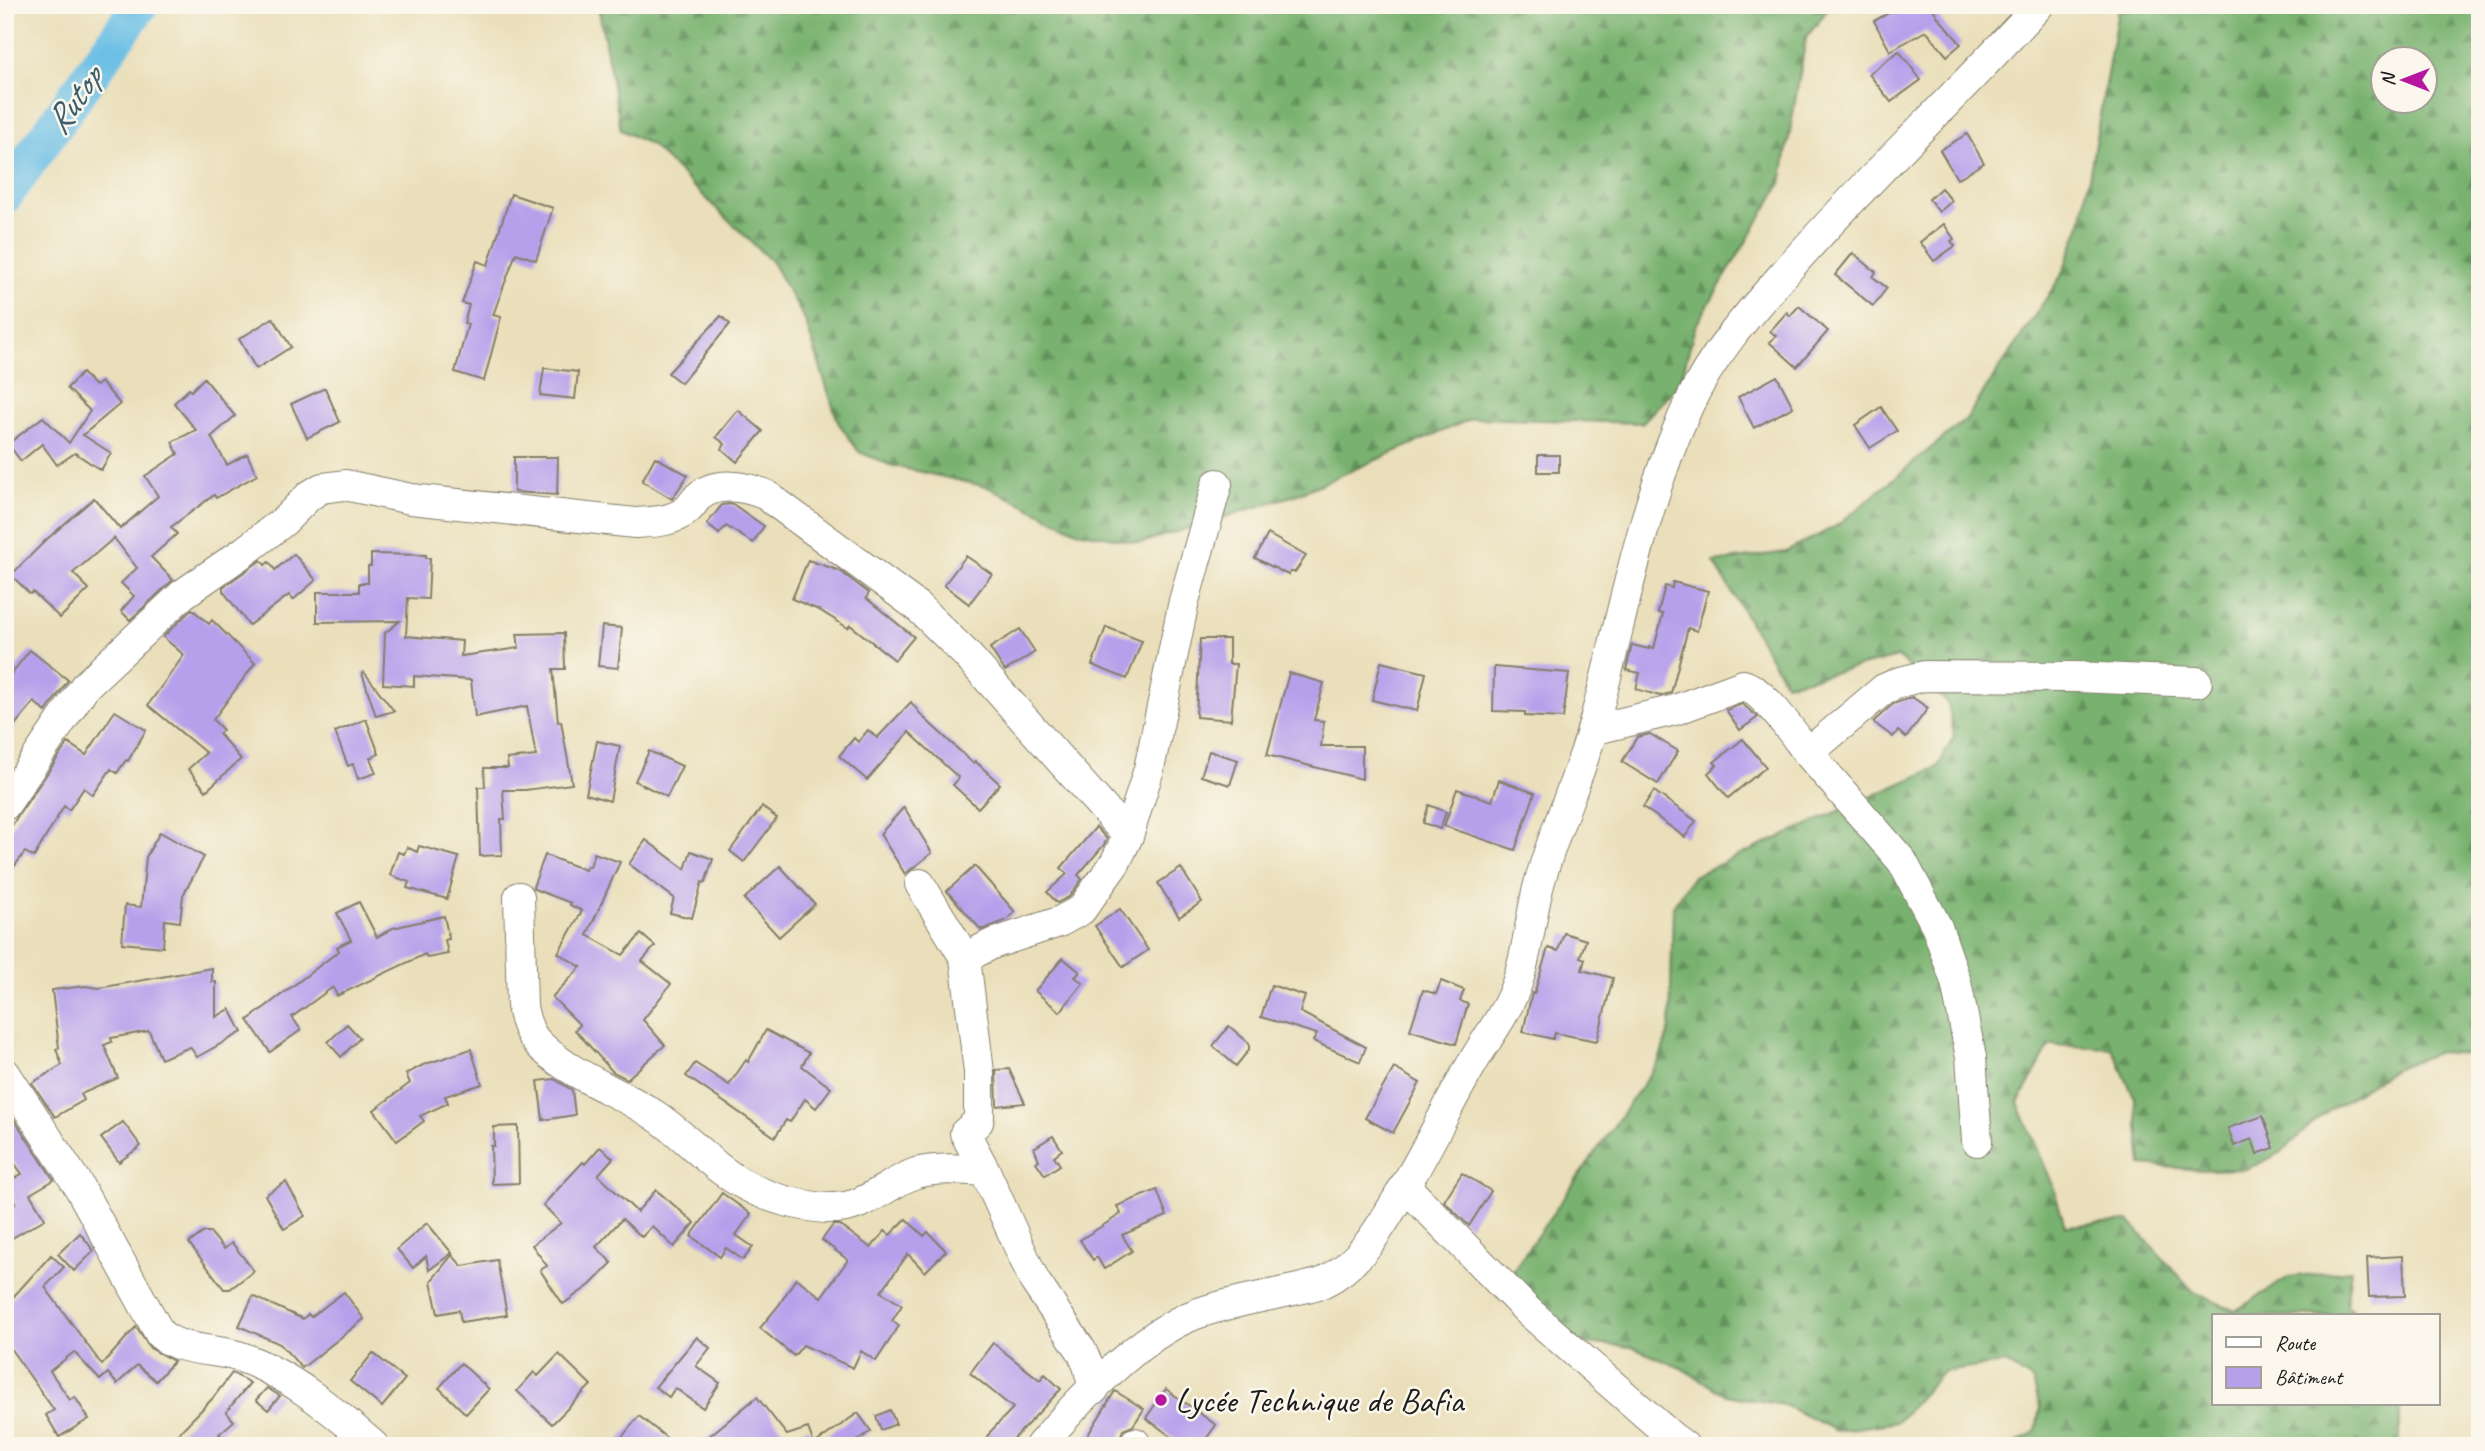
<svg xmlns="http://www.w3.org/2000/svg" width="2485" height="1451" font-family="Caveat,sans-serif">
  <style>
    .forest { fill: url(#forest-firs); stroke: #4a6746; stroke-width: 2; fill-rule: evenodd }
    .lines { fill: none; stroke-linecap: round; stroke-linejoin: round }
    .river { stroke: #69bee5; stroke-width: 37 }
    .building { fill: #b7a0eb }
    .minor-casing { stroke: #837e6b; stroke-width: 32 }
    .minor { stroke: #fff; stroke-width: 30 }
    .poi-dot { fill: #b5179e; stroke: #fbf7ec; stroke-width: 2.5 }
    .labels { text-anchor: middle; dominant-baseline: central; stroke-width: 5; stroke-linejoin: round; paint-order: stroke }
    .poi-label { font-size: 35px; fill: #1c1c1c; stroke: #fbf7ec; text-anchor: start }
    .water-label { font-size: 37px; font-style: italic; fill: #3b5d6c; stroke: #fbf7ec }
  </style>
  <defs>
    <pattern id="forest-firs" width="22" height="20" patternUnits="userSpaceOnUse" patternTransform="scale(1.75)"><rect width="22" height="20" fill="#79b270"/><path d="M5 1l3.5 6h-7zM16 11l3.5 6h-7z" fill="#62905b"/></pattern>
  </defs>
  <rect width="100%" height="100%" fill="#fbf7ec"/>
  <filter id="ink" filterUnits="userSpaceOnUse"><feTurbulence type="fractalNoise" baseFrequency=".0143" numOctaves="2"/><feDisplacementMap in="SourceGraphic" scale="14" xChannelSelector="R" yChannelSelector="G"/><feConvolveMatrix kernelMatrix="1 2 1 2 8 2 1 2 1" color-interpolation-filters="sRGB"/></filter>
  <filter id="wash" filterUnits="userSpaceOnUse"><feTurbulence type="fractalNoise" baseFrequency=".00686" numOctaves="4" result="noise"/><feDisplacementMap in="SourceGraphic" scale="28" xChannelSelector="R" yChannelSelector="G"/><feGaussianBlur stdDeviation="1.57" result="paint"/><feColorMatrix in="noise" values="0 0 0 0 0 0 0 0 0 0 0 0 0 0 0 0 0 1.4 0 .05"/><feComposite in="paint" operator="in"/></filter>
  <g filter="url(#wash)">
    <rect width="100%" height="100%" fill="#eadfba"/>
    <g class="forest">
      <path d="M598,5H1831L1806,38L1781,184L1695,327L1680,383L1642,423L1473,418L1295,495L1141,543L1077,531L988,487L890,465L859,452L838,422L805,320L772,262L651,145L621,130Z"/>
      <path d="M2119,5H2480V1055L2439,1052L2396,1068L2318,1118L2281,1153L2247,1169L2202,1170L2142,1165L2135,1099L2112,1048L2050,1045L2018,1103L2052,1183L2065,1226L2129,1221L2194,1292L2235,1311L2289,1277L2351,1270L2346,1305L2360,1316H2214V1404H2400V1446H2012L2036,1431L2040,1407L2033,1381L2006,1363L1943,1372L1897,1422L1837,1431L1784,1405L1726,1395L1681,1368L1631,1347L1579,1343L1496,1295L1659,1061L1670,1028L1673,906L1693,876L1938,767L1954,736L1948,703L1898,657L1786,684L1714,562L1786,552L1838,525L1966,419L2061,276L2081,224ZM2384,60H2426V102H2384Z"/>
    </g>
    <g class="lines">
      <path class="river" d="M5,195L140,5"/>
    </g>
    <g id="blocks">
      <g class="building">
        <path d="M1903,5H1931L1938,17L1961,44L1947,56L1926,31L1890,51L1874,21Z"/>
        <path d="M1899,51L1921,80L1891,102L1869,74Z"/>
        <path d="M1967,134L1984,163L1957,179L1940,150Z"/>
        <path d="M1941,188L1952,201L1939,212L1929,199Z"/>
        <path d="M511,194L553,208L536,260L516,253L493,315L501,317L484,381L455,372L468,324L464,323L469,305L462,303L477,261L488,265Z"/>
        <path d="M1944,224L1954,239L1951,241L1955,246L1934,261L1920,242Z"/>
        <path d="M1853,253L1876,272L1873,277L1887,288L1873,306L1835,275Z"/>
        <path d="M1799,306L1828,331L1797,367L1769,342L1776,336L1770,331L1787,312L1790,316Z"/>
        <path d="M721,316L730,324L681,383L668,373Z"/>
        <path d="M273,318L291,347L256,369L239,339Z"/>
        <path d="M544,368L578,372L575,399L540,395Z"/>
        <path d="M82,373L95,386L101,382L120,404L83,435L111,453L101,470L75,453L57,465L42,444L21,461L8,444L43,417L69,443L90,411L67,388Z"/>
        <path d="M1777,376L1793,407L1754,428L1738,397Z"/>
        <path d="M204,378L235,416L211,437L227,465L247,454L257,475L216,498L214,495L171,527L177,534L151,557L173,580L130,620L121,611L134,596L121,583L137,568L114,538L73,573L89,589L60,618L33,592L30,594L11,575L46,540L94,498L120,529L158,496L145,476L178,454L172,442L196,430L174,403L189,389L191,391Z"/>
        <path d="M325,388L340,422L307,438L291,404Z"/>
        <path d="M1881,407L1897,431L1870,448L1855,425Z"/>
        <path d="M738,410L763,431L737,462L722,449L725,444L716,437Z"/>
        <rect x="1538" y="455" width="21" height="17"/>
        <path d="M514,457H558L557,495L514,492Z"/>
        <path d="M655,457L688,475L672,499L642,481Z"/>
        <path d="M730,504L734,505L764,526L753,543L726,526L719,534L707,524L722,505Z"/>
        <path d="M1268,534L1306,556L1295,572H1290L1288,575L1255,558Z"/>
        <path d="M294,554L316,580L293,600L289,595L249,625L223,591V587L261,560L265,565L269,562L275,570Z"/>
        <path d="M371,554L426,555V558H430L428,599L408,598L406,636L462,641L461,656L519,648L517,634L564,633L565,669H553L558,722L561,721L572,784L525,790H503L505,819H501L502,855L480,856L478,787H485L484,768H508L507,759L536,756L527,706L475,717L471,680L414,676V686L383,684L385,633L400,621L317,622V592H359V583H368V566H371Z"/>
        <path d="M966,556L992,574L969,604L944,585Z"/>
        <path d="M808,560L840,571L869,593L866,598L914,637L895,660L850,625L848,628L819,610L792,599Z"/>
        <path d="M1673,582L1708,591L1697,631L1688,628L1671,693L1660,696L1636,689L1640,673L1626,670L1632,645L1649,649V647L1654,648L1663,614L1658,613L1665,586L1672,588Z"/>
        <path d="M192,609L209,624L212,620L255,663L213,720L223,730L219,734L241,759L206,791L188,769L206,753L148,705L184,655L163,637Z"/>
        <path d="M602,626L622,628L618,668L598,666Z"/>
        <path d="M1106,627L1142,641L1127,679L1092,665Z"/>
        <path d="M1020,629L1035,652L1005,671L990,648Z"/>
        <path d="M1200,639H1229V664H1236L1231,720L1196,717Z"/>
        <path d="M30,650L68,680L46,712L34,702L5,737V682Z"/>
        <path d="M1381,662L1426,673L1417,711L1372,700Z"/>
        <path d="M1494,667L1569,673L1563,718L1525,716V712L1493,711Z"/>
        <path d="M364,672L394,711L376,716L362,673Z"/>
        <path d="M1289,673L1324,683L1314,720L1324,721L1321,746H1362V779L1267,755Z"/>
        <path d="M1912,697L1928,708L1906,738L1898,731L1893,737L1873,722L1893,704Z"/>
        <path d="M911,702L922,716L973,763L975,761L1000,784L978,808L953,785L959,778L909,732L867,780L839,756L854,738L858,742L868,730L877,738Z"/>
        <path d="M1742,704L1758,717L1740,730L1726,710Z"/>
        <path d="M115,711L146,730L128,761L126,760L117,773L111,769L93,795L84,788L69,810L64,806L34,857L25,852L5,879V837L17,817L68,743L86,755Z"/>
        <path d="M366,719L379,754L370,758L376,773L358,779L353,764L348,766L335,732Z"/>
        <path d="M1650,734L1678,751L1658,784L1622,762L1637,737Z"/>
        <path d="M1743,739L1766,767L1728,798L1708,773L1717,765L1714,762Z"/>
        <path d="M597,741L620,746L610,801L586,794Z"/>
        <path d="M649,751L682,766L667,797L635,781Z"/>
        <path d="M1209,751L1238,760L1230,785L1201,776Z"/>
        <path d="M1499,780L1535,793L1515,850L1444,826L1457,789L1492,801Z"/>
        <path d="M1654,791L1696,821L1685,837L1643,807Z"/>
        <path d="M1429,805L1446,812L1440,829L1423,823Z"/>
        <path d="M762,807L777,818L744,862L730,851Z"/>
        <path d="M904,807L932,853L905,874L880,834Z"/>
        <path d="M1096,827L1107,839L1104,845L1078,875L1082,879L1069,897L1057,903L1047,892L1067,874L1061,868Z"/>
        <path d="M160,832L204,857L183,895L180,922L165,920L163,947L122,943L125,905L141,907L146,857Z"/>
        <path d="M646,840L685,869L691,851L713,859L705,883L702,882L692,918L670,913L674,898L629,864Z"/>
        <path d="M419,846L459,857L447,899L407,888L409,882L390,875L398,852L404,854L407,847L417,852Z"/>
        <path d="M594,853L620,862L587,935L623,955L641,934L655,946L642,961L671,984L643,1020L665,1045L627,1079L613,1072L575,1030L580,1025L552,997L581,967L558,953L582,911L570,905L571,903L534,889L533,887L545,855L585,870L587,866L590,867Z"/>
        <path d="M780,866L815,904L779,937L744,899Z"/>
        <path d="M975,866L1015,912L1005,921L981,930L947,891Z"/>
        <path d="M1181,868L1202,902L1179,917L1158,883Z"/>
        <path d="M359,902L377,937L393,928L444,916L449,939L445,940L448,954L427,958L425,954L337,996L333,987L292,1017L301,1030L270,1052L248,1020L339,951L337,947L351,940L337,913Z"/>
        <path d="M1120,909L1148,950L1123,967L1095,926Z"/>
        <path d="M1564,933L1586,940L1580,957L1585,959L1582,970L1613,978L1597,1041L1555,1033L1553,1039L1523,1032L1532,993L1534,994L1548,948L1558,951Z"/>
        <path d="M1063,958L1080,972L1075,977L1083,983L1060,1012L1035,991Z"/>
        <path d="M212,968V982H216V1017L230,1009L242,1032L197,1057L190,1047L161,1059L149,1031L111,1038L112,1042L104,1045L118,1078L81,1094L84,1100L55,1117L32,1083L62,1065L56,1049L59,1048L52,990L85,986L99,988Z"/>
        <path d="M1441,981L1464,990L1460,1001L1468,1004L1456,1044L1410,1030L1423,990L1436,994Z"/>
        <path d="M1271,985L1305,996L1300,1012L1366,1047L1360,1062L1313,1041L1317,1034L1261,1017Z"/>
        <path d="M347,1024L360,1038L341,1057L328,1042Z"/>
        <path d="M1229,1026L1249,1043V1050L1236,1066L1213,1046Z"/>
        <path d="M766,1030L809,1053L802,1066L831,1088L816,1108L805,1099L790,1122L786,1120L775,1137L686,1076L695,1063L729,1085L746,1060L748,1062Z"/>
        <path d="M471,1049L482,1084L445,1096L448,1103L420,1116L424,1121L397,1141L374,1110L410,1083L406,1074L423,1065Z"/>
        <path d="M1394,1068L1420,1083L1393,1133L1365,1118Z"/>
        <path d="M1009,1069L1025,1103L997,1106L996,1070Z"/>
        <path d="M554,1079L572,1090L575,1115L543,1120L538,1081Z"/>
        <path d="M12,1116L54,1180L30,1194L45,1219L5,1242V1209L15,1203L5,1183L22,1174L5,1150V1121Z"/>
        <path d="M2263,1116L2274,1148L2257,1154L2252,1139L2234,1146L2228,1128Z"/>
        <path d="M123,1122L141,1146L119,1162L101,1138Z"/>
        <path d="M518,1126L519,1183L492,1184L491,1146H494V1127Z"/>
        <path d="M1053,1136L1062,1150L1054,1156L1060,1165L1045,1175L1036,1162L1039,1160L1034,1148Z"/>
        <path d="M600,1147L613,1158L598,1175L637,1212L656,1190L695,1223L674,1247L652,1226L642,1237L622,1219L596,1247L612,1263L590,1285L563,1304L540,1270L547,1266L532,1245L561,1223L543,1205L583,1162L585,1164Z"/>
        <path d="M1462,1173L1491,1191L1469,1226L1444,1201Z"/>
        <path d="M286,1182L305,1216L284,1229L265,1195Z"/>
        <path d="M1157,1190L1167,1216L1122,1235L1132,1251L1104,1269L1097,1257L1093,1260L1080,1240L1121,1214L1117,1206Z"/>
        <path d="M722,1193L751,1214L736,1235L753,1247L743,1260L726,1248L720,1257L691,1236Z"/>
        <path d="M906,1219L924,1236L928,1232L946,1251L925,1272L908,1254L881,1292L902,1305L892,1321L899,1326L876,1361L861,1351L853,1368L803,1345L794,1356L760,1328L779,1305L796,1278L821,1297L848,1260L822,1240L833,1225H840L871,1248L885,1231L890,1235Z"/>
        <path d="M427,1223L452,1253L429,1270L426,1256L413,1268L397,1249Z"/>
        <path d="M204,1232H210L224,1249L232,1243L254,1271L230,1289H224L189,1243Z"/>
        <path d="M80,1233L94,1251L74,1271L58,1254Z"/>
        <path d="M51,1255L64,1267L45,1287L102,1365L136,1327L150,1348L174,1361L156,1381L137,1365L117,1384L108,1373L100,1380L74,1352L50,1371L70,1400L75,1397L89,1419L59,1437L46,1415L54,1410L5,1341V1306Z"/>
        <path d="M452,1255L462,1266L497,1260L507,1315L461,1322L459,1310L438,1314L431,1281Z"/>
        <path d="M2403,1256L2405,1296L2369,1297L2367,1258Z"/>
        <path d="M344,1292L364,1319L302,1368L280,1344L239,1326L253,1296L303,1319L308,1314L311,1317Z"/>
        <path d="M697,1337L710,1348L696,1366L720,1383L703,1408L675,1388L669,1397L655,1387Z"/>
        <path d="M993,1343L1040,1380L1045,1374L1061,1389L1007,1446H984L990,1432L1013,1408L970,1373Z"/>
        <path d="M373,1353L405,1379L382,1407L350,1381Z"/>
        <path d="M559,1354L591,1385L552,1424L517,1391L534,1372L538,1376Z"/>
        <path d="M461,1363L489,1389L466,1414L439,1388Z"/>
        <path d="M232,1373L250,1383L226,1412L234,1421L219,1434L232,1446H166L212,1399Z"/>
        <path d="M267,1388L280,1396L268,1410L256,1400Z"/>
        <path d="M1166,1389L1216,1425L1201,1446H1184L1146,1418Z"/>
        <path d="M1115,1391L1144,1409L1133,1426L1123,1430L1117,1446H1081Z"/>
        <path d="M757,1397L787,1435L808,1428L814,1444L858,1413L871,1431L850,1446H697Z"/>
        <path d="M890,1410L896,1424L881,1430L876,1416Z"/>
        <path d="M639,1416L677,1446H615Z"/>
      </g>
    </g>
  </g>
  <g filter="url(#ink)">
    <use href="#blocks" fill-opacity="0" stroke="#837e6b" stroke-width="2"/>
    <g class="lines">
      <g class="minor-casing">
        <g id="minor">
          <path d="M1592,730L1675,710L1743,685C1765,691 1794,735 1808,753L1884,689L1900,682L1924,676L2076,677L2197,682"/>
          <path d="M1808,753L1902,861L1937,927L1956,982L1971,1057L1977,1141"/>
          <path d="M5,805L85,686L183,594L245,551L284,521L309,496L322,488L345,485L411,499L635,523C653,522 672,522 687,510C691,507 694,501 698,497C716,481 745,486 766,495L918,607L966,654L1128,836"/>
          <path d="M920,884L965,958"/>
          <path d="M519,897L522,1006C525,1023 530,1037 543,1048C574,1077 618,1091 653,1114C689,1137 715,1173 755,1190C779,1201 812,1209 838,1208C865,1207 890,1182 916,1173C937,1167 963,1170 985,1171L1034,1280L1081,1350L1088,1365L1094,1389"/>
          <path d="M5,1073L78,1185L160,1334C181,1352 212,1348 238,1356C288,1373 334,1411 374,1446"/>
          <path d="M985,1171L965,1133L978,1122L979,1116V1072L965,958L992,944L1059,922L1081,910L1115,863L1128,836L1149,769L1184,601L1217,484"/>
          <path d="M1405,1186L1528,1311L1673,1438L1684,1446"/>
          <path d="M1040,1446C1077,1401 1141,1334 1196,1314C1237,1299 1280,1295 1322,1283C1365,1263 1388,1214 1412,1174C1433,1138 1451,1099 1473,1062C1488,1036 1507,1013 1517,983C1528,952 1530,920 1538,888C1552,834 1577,784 1592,731C1622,622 1640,510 1688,406C1713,352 1751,311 1790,267C1869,177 1958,95 2039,5"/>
          <path d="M1134,1446L1135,1443"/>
        </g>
      </g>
      <use href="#minor" class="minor"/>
    </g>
  </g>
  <circle class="poi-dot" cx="1161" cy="1400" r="7"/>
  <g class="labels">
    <g class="poi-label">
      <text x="1175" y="1400">Lycée Technique de Bafia</text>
    </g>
    <g class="water-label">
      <text transform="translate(73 100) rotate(-55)">Rutop</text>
    </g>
  </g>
  <rect width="2485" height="1451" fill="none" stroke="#fbf7ec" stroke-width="28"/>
  <rect x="2212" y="1314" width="228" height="91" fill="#fbf7ec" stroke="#a29f99" stroke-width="2"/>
  <rect x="2226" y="1337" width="35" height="10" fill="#ffffff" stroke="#a29f99" stroke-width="2"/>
  <text x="2275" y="1350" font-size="21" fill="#1c1c1c">Route</text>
  <rect x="2226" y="1367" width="35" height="21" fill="#b7a0eb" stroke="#a29f99" stroke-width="2"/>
  <text x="2275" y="1384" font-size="21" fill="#1c1c1c">Bâtiment</text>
  <g transform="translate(2404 80) rotate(270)"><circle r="33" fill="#fbf7ec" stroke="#a29f99" stroke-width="2"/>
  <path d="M0-5L12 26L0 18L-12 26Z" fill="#b5179e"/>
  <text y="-10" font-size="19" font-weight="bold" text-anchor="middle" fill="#1c1c1c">N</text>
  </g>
</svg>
